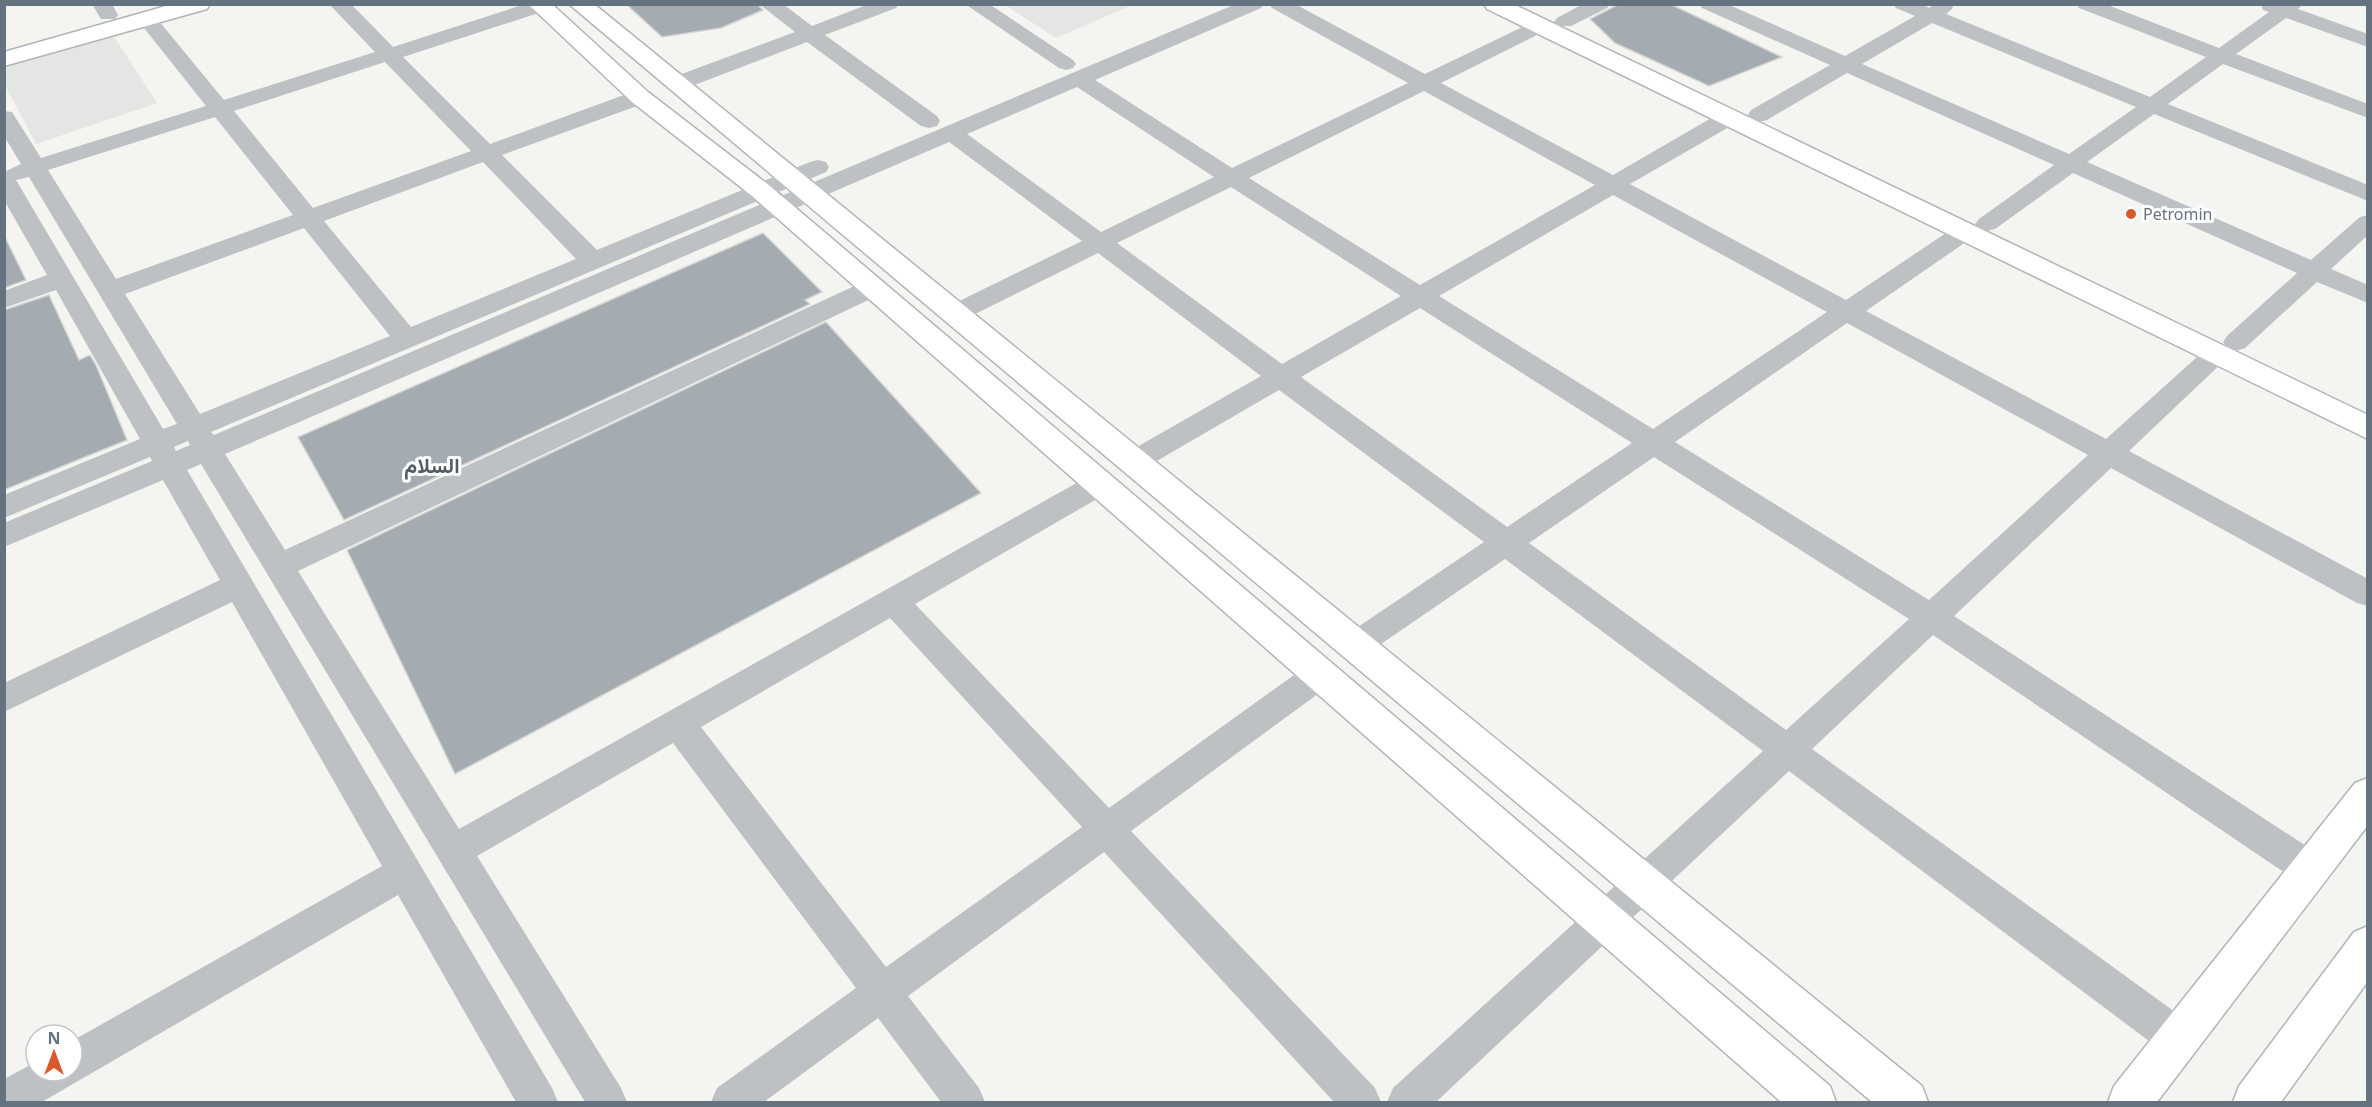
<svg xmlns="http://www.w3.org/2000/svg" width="2372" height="1107" font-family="'Noto Sans',Vazirmatn,sans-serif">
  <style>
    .built { fill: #e4e6e4 }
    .building { fill: #a4abb1; stroke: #d5d5d3; stroke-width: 1.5 }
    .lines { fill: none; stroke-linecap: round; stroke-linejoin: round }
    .major-casing { stroke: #b1b5b8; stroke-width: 3 }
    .minor { fill: #bdc1c4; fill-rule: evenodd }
    .major { fill: #fff; fill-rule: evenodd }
    .poi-dot { fill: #d9592c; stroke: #fff; stroke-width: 2 }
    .labels { text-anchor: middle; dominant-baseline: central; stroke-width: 6; stroke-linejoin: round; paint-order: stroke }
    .far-poi-label { font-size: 16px; fill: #657380; stroke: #fff; text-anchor: start }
    .neighbourhood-label { font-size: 21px; font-weight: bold; fill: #525c65; stroke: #fff }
  </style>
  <rect width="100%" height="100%" fill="#f4f4f0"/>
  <g class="built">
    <path d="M1005,5H1132L1056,38Z"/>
    <path d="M111,32L157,103L36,144L5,85L4,66Z"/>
  </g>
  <g class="building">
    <path d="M626,4H757L763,10L721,28L662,37Z"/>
    <path d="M1619,4H1670L1782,57L1709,86L1615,43L1590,19Z"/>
    <path d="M763,233L822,292L805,300L810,304L344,520L298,437Z"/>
    <path d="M4,235L26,280L4,288Z"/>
    <path d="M49,295L79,360L90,355L96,365L127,440L4,490V310Z"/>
    <path d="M826,322L981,493L455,774L347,550Z"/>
  </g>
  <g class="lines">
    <g class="major-casing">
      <g id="major">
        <path d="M173,4H210L207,9L4,66V52Z"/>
        <path d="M528,4H552L648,92L770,186L1830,1086L1836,1102H1781L752,196L632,102Z"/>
        <path d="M569,4H594L1922,1086L1928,1102H1872Z"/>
        <path d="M1484,4H1513L2368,415V439L1487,9Z"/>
        <path d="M2368,778V825L2157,1102H2108L2114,1086L2355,783Z"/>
        <path d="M2368,926V981L2281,1102H2233L2239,1086L2354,932Z"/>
      </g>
    </g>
    <g class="minor">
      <path d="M92,4H112L118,15L115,19H101Z"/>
      <path d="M329,4H351L393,47L525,4H550L548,10L403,57L490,144L632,92L640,91L648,92L651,97L648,102L502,155L597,250L810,162L818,160L826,162L829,167L826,172L211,432L214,435L1236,4H1264L1261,8L1095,80L1232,168L1408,83L1272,8L1269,4H1295L1425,74L1533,22H1547L1550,26L1547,30L1441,83L1613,175L1720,113L1728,111L1736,113L1739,118L1736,123L1630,184L1846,300L1955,227L1964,224L1973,227L1976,232L1973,237L1866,311L2106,439L2207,348L2216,345L2225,348L2229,354L2225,360L2129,451L2368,579V606L2357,603L2111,468L1954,616L2323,857L2328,869L2323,881L2310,886L2297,881L1933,635L1812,749L2193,1025L2198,1039L2193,1053L2179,1058L2165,1053L1789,771L1436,1102H1387L1393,1088L1763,751L1505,559L1365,655L1354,659L1343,655L1338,646L1343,637L1484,542L1279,390L1143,469L1133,472L1123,469L1119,462L1123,455L1261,376L1098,253L963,320L954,322L945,320L941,314L945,308L1082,241L949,142L225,454L285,550L863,282L872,280L881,282L885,288L881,294L298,571L459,829L1089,476L1099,473L1109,476L1113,484L1109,492L915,604L1109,808L1308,665L1319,662L1330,665L1335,675L1330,685L1131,831L1375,1088L1381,1102H1334L1104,852L908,996L979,1088L985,1102H941L878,1018L764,1102H711L717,1088L856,988L673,743L477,856L621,1088L627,1102H585L201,464L187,470L552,1088L558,1102H516L398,895L42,1102H4V1079L36,1062V1071H72V1041L382,866L232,602L4,712V683L220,580L163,480L4,547V523L152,461L150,457L4,518V495L140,439L56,290L4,308V291L47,275L4,200V172L21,164L4,136V111L12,112L41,158L206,106L137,19L140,15H154L224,100L375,52ZM385,62L471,151L313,208L234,111ZM1077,87L1214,177L1101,232L967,134ZM1424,91L1595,185L1420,285L1249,178ZM215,117L293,215L116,279L48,170ZM483,162L576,259L411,327L324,221ZM29,177L177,424L163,429L16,180ZM1231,187L1401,296L1282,364L1117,243ZM1613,195L1827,312L1653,429L1439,296ZM304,228L390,336L200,414L125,294ZM1420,308L1632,443L1507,527L1301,377ZM1847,323L2088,455L1929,600L1675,442ZM188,441L190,445L176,451L174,447ZM1654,457L1909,619L1786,730L1529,543ZM890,618L1082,827L886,967L701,727Z"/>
      <path d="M759,4H783L812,26L869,4H899L896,8L825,35L937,116L940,121L937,126L929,128L921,126L807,42L684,89L676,90L668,89L665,84L668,79L795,32Z"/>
      <path d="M965,4H989L1073,60L1076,64L1073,68L1066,70L1059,68Z"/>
      <path d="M1583,4H1610L1607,8L1571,26H1557L1554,22L1557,18Z"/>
      <path d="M1699,4H1727L1845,56L1915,16L1896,8L1893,4H1922L1929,8L1935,4H1951L1953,8L1946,14L2150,97L2206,57L2079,8L2076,4H2105L2219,48L2269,12L2263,10L2261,4H2303L2298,9L2368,34V47L2286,18L2236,54L2368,104V118L2223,64L2168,104L2368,185V201L2154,114L2087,162L2311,260L2360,217L2368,215V235L2331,269L2368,285V303L2317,282L2245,348L2236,351L2227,348L2223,342L2227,336L2297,273L2073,173L1995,229L1987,231L1979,229L1975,224L1979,219L2054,165L1847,73L1767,120L1759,122L1751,120L1748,115L1751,110L1830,65L1702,8ZM1932,23L2136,107L2069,154L1862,64Z"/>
    </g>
    <use href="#major" class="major"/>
  </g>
  <circle class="poi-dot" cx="2131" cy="214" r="6"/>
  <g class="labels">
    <g class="far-poi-label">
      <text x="2143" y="214">Petromin</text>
    </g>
    <g class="neighbourhood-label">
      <text x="432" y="465">السلام</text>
    </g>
  </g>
  <rect width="2372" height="1107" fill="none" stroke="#657380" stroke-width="12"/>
  <g transform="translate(54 1053)"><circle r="28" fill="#ffffff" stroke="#c1c7cc" stroke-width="1.5"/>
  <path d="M0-4.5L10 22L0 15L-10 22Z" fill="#d9592c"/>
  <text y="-9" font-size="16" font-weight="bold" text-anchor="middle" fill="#657380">N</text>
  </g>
</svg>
